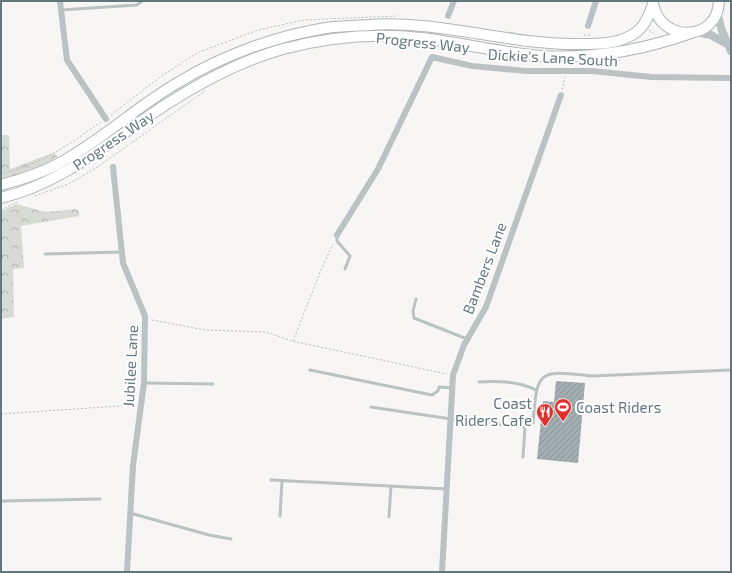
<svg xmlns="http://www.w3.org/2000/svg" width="732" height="573" font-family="'Exo 2',sans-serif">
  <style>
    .forest { fill: url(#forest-crowns) }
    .building { fill: url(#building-hatch) }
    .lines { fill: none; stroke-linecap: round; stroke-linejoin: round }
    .primary-casing { stroke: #afb6b8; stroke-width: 12 }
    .path { stroke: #b8bcbe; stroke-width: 1; stroke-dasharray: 2 2; stroke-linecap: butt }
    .service { stroke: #bbc2c4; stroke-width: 3 }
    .minor { stroke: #bbc2c4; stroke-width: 6 }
    .tertiary { stroke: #bbc2c4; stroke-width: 8 }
    .primary { stroke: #fff; stroke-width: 10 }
    .labels { text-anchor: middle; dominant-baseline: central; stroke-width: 4; stroke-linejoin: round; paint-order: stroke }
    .street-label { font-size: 15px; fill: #63787e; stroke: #fff }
    .poi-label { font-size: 15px; fill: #63787e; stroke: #fff; text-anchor: end }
  </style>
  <defs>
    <pattern id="forest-crowns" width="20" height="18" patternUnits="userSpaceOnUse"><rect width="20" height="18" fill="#d8dbd3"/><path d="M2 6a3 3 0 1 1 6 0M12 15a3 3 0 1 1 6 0" fill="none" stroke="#b3b6b0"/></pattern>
    <pattern id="building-hatch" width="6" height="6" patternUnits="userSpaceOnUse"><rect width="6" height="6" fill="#a2aeb1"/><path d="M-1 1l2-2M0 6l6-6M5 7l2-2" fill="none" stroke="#889295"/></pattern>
  </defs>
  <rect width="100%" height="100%" fill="#f7f6f4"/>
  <g class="forest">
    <path d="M1,135H9L10,169L53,153L57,155V157L44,165L1,180Z"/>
    <path d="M16,204L46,212L75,209L79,211V216L21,226L24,268L14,269L13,271L14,317L1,319V211Z"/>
  </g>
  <path class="building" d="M556,381L585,383L578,463L537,459L543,401L554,402Z"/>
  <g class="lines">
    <g class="primary-casing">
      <g id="primary">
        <path d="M653,3C660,44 718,42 719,1"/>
        <path d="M1,185C20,180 41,173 58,164C101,141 137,106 179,82C223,55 276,36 326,28C340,26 355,26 369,25C438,20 506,44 575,44C592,44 612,45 628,37C643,31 648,18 653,4"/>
        <path d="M1,198C66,182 115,137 170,102C205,80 243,60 283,49C328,37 376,33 422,38C462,43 502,53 542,56C593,59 643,50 691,33"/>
      </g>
    </g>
    <g class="path">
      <path d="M649,30L656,35"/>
      <path d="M584,35H591"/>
      <path d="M614,67L620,60"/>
      <path d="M562,90L565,77"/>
      <path d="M111,115L163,75L197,53L258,30L304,20L397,16"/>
      <path d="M1,174C41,164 67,146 101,122"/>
      <path d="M35,196L68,184L93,170L205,91"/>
      <path d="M1,210L17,202"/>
      <path d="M152,320L205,330L266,332L292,341L447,374"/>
      <path d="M293,341L321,270L333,244"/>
      <path d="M1,414L134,405"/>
    </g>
    <g class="service">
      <path d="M61,10L137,5L142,1"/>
      <path d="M337,235V241L350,256L345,269"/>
      <path d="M45,254L121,252"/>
      <path d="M416,299L413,311L414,318L467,339"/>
      <path d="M310,370L432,395L438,391L439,387L453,388"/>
      <path d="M479,382C498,381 518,381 536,390"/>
      <path d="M144,383L213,384"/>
      <path d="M371,407L451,419L525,427L533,423C537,370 538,370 591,376L731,370"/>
      <path d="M523,457L525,427"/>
      <path d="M271,480L447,489"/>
      <path d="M1,501L100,499"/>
      <path d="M130,513L209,535L231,539"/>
      <path d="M280,516L282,481"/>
      <path d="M389,517L391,486"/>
    </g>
    <g class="minor">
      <path d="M60,1L67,60L106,119"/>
      <path d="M448,16L454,1"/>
      <path d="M588,26L596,1"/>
      <path d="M113,167L123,263L145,316L144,383L133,465L127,572"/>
      <path d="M337,235L378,169L432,57L472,66L526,71H592L651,77L731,78"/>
      <path d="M442,572L453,375L464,345L486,307L561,95"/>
    </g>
    <g class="tertiary">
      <path d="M717,12L722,31L731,51"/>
      <path d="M695,32L711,35L727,44"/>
    </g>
    <use href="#primary" class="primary"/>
  </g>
  <defs>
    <g id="stadium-pin" transform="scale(0.9)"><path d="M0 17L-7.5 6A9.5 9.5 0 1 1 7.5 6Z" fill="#de302d" stroke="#fff"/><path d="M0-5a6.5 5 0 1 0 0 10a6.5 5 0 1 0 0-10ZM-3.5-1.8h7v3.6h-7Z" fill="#fff"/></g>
    <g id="restaurant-pin" transform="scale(0.9)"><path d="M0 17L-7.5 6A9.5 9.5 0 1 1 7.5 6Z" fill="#de302d" stroke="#fff"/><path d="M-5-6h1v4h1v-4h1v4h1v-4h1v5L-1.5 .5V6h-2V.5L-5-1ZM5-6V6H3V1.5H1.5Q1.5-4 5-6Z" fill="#fff"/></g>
  </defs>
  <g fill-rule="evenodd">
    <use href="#stadium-pin" x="563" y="407"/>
    <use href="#restaurant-pin" x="545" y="412"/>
  </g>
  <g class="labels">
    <g class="street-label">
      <text transform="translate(423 42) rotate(6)">Progress Way</text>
      <text transform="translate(553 57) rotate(3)">Dickie's Lane South</text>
      <text transform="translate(113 140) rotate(-34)">Progress Way</text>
      <text transform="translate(484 268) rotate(-69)">Bambers Lane</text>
      <text transform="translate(130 366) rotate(-87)">Jubilee Lane</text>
    </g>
    <g class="poi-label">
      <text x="532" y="403">Coast<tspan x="532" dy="17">Riders Cafe</tspan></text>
      <text x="576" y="407" text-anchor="start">Coast Riders</text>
    </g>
  </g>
  <rect width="732" height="573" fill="none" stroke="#63787e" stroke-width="4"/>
</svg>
